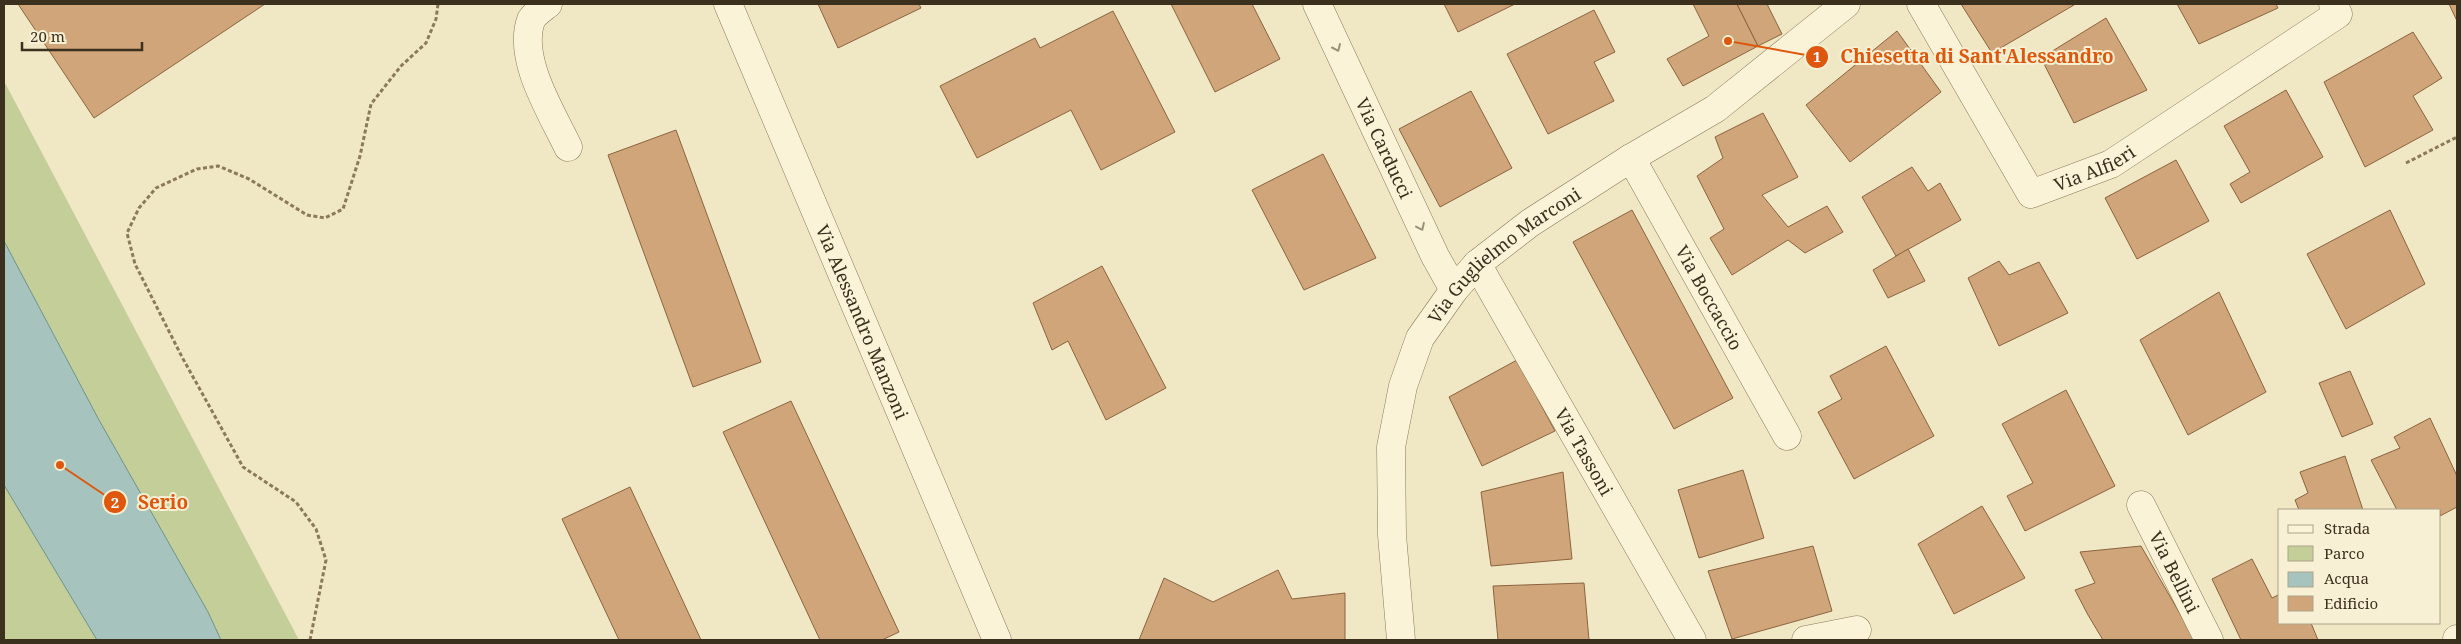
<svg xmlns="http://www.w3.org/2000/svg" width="2461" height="644" font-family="'Noto Serif',serif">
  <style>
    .green { fill: #c3ce98 }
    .water { fill: #a6c3bd; stroke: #6c928c }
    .building { fill: #cfa579; stroke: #8b643f }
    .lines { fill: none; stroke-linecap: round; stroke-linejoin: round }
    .minor-casing { stroke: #8b795a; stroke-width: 29 }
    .path { stroke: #8b795a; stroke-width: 3; stroke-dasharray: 4 2.5; stroke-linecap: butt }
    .minor { stroke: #faf3d8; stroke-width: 28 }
    .oneway { stroke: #9a917b }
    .labels { text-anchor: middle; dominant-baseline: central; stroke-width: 4; stroke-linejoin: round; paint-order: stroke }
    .street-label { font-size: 18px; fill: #3b2f1e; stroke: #f7f0d4 }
    .leader { fill: none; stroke: #df570d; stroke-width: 2 }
    .callout-dot { fill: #df570d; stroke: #f7f0d4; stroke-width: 2 }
    .mark-label { font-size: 15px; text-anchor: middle; font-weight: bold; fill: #fff }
    .callout-label { font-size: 19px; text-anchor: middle; font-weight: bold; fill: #df570d; stroke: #f7f0d4; stroke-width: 4; stroke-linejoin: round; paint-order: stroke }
  </style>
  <rect width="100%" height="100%" fill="#f0e7c4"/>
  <g class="green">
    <path d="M4,81L299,640H221L208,612L99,420L4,241Z"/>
    <path d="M4,485L97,640H4Z"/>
  </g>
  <path class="water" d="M4,241L99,420L208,612L221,640H97L4,485Z"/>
  <g class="building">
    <path d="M18,4H265L94,118Z"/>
    <path d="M818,4H919L921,8L838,48Z"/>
    <path d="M1171,4H1252L1280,59L1215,92Z"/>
    <path d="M1444,4H1515L1458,32Z"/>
    <path d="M1693,4H1737L1758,46L1683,86L1667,59L1709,36Z"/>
    <path d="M1737,4H1767L1782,34L1758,46Z"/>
    <path d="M1961,4H2073L2074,5L1992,53Z"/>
    <path d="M2177,4H2276L2278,8L2199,44Z"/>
    <path d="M2449,4H2457V21Z"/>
    <path d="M1594,10L1615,52L1594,62L1614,101L1548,134L1507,54Z"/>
    <path d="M1113,11L1175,132L1101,170L1071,110L977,158L940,86L1035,38L1040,48Z"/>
    <path d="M2106,18L2147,90L2074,123L2041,58Z"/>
    <path d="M1897,31L1941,92L1850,162L1806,105Z"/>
    <path d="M2413,32L2442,78L2413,96L2433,130L2365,167L2324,82Z"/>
    <path d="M2286,90L2323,157L2241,203L2230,184L2250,172L2224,126Z"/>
    <path d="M1471,91L1512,168L1440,207L1399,129Z"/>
    <path d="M1763,113L1798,177L1762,195L1788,227L1827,206L1843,232L1805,253L1788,240L1732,275L1710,238L1724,229L1697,176L1723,158L1715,137Z"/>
    <path d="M676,130L761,362L693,387L608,155Z"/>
    <path d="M1323,154L1376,258L1304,290L1252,190Z"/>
    <path d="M2176,160L2209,221L2137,259L2105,198Z"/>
    <path d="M1912,167L1928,191L1940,183L1961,220L1896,256L1862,197Z"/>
    <path d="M1632,210L1733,398L1674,429L1573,242Z"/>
    <path d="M2390,210L2425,284L2346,329L2307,254Z"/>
    <path d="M1908,249L1925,281L1888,298L1873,270Z"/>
    <path d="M1999,261L2009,275L2039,262L2068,313L1999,346L1968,278Z"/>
    <path d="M1102,266L1166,388L1106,420L1068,341L1052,350L1033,303Z"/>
    <path d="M2219,292L2266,392L2188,435L2140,340Z"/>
    <path d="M1886,346L1934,436L1854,479L1818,412L1842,399L1830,376Z"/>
    <path d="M1517,360L1555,431L1482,466L1449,397Z"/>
    <path d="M2350,371L2373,424L2342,437L2319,383Z"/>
    <path d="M2066,390L2115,486L2025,531L2007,496L2033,483L2002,424Z"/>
    <path d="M791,401L899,632L882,640H820L723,432Z"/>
    <path d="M2430,418L2457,476V507L2440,516V510H2397L2371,460L2400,448L2394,437Z"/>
    <path d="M2345,456L2363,510H2299L2295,500L2308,493L2300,472Z"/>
    <path d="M1743,470L1764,538L1699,558L1678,490Z"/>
    <path d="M1563,472L1572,559L1491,566L1481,492Z"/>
    <path d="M630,487L701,640H619L562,519Z"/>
    <path d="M1982,506L2025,578L1954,614L1918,544Z"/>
    <path d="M1813,546L1832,611L1732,639L1708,571Z"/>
    <path d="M2141,546L2195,640H2103L2088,615L2075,590L2095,583L2080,552Z"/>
    <path d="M2252,559L2272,598L2280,594V623H2311L2318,640H2241L2212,579Z"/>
    <path d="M1278,570L1292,599L1345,593V640H1139L1164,578L1213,602Z"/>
    <path d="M1584,583L1589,640H1498L1493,586Z"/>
  </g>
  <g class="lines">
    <g class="minor-casing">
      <g id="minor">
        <path d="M548,4C543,8 534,14 531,20C517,59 552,113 568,147"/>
        <path id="s1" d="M728,4L997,640"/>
        <path id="s2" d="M1317,4L1435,256L1454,290"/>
        <path id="s3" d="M1921,4L2031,194L2111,164L2338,14L2333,4"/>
        <path id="s4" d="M1631,158L1787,436"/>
        <path id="s5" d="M1477,264L1692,640"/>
        <path id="s6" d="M2141,505L2209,640"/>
        <path id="s7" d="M1401,640L1392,535L1391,447L1403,386L1420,338L1454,290L1477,264L1530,223L1631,158L1715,109L1846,4"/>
        <path d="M1806,640L1857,630"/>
        <path d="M2457,640V639"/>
      </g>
    </g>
    <g class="path">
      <path d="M2406,163L2457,137"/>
      <path d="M310,640L326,560L316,529L296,502L243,467L182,357L135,264L127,233L139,208L156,188L197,169L218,166L249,179L307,215L325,218L343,209L360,156L371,104L401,66L426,43L436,19L438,4"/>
    </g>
    <use href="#minor" class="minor"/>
  </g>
  <defs><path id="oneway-chevron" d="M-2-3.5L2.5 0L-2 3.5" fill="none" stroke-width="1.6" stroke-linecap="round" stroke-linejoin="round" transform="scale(1.25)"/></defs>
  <g class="oneway">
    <use href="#oneway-chevron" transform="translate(1337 48) rotate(66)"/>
    <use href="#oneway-chevron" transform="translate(1421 227) rotate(65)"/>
  </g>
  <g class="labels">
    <g class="street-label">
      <text stroke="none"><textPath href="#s2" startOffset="159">Via Carducci</textPath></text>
      <text stroke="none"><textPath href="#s3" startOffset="288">Via Alfieri</textPath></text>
      <text stroke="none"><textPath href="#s7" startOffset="426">Via Guglielmo Marconi</textPath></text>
      <text stroke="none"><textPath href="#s4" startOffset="160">Via Boccaccio</textPath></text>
      <text stroke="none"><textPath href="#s1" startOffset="345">Via Alessandro Manzoni</textPath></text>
      <text stroke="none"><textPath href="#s5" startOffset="216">Via Tassoni</textPath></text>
      <text stroke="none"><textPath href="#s6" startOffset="75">Via Bellini</textPath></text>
    </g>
  </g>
  <path class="leader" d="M1728 41L1817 57M60 465L115 502"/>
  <g class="callout-dot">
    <circle cx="1728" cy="41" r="5"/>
    <circle cx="60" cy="465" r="5"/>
    <circle cx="1817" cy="57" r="12"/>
    <circle cx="115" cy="502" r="12"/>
  </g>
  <g class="mark-label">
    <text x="1817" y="62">1</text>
    <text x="115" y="508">2</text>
  </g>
  <g class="callout-label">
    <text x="1977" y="63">Chiesetta di Sant'Alessandro</text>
    <text x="163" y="509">Serio</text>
  </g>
  <rect width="2461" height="644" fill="none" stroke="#3b2f1e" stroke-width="10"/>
  <rect x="2278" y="509" width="162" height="115" fill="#f7f0d4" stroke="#aca38b"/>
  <rect x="2288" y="525" width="25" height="8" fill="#faf3d8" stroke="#aca38b"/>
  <text x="2324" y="534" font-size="15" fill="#3b2f1e">Strada</text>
  <rect x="2288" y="546" width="25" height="15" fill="#c3ce98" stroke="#aca38b"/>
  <text x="2324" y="559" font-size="15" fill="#3b2f1e">Parco</text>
  <rect x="2288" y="572" width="25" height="15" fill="#a6c3bd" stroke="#aca38b"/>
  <text x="2324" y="584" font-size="15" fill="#3b2f1e">Acqua</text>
  <rect x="2288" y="596" width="25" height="15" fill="#cfa579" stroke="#aca38b"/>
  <text x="2324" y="609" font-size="15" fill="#3b2f1e">Edificio</text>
  <path d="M22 42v8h120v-8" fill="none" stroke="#3b2f1e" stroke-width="2.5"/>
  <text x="30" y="42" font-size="15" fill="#3b2f1e" stroke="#f7f0d4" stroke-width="4" paint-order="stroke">20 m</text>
</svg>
